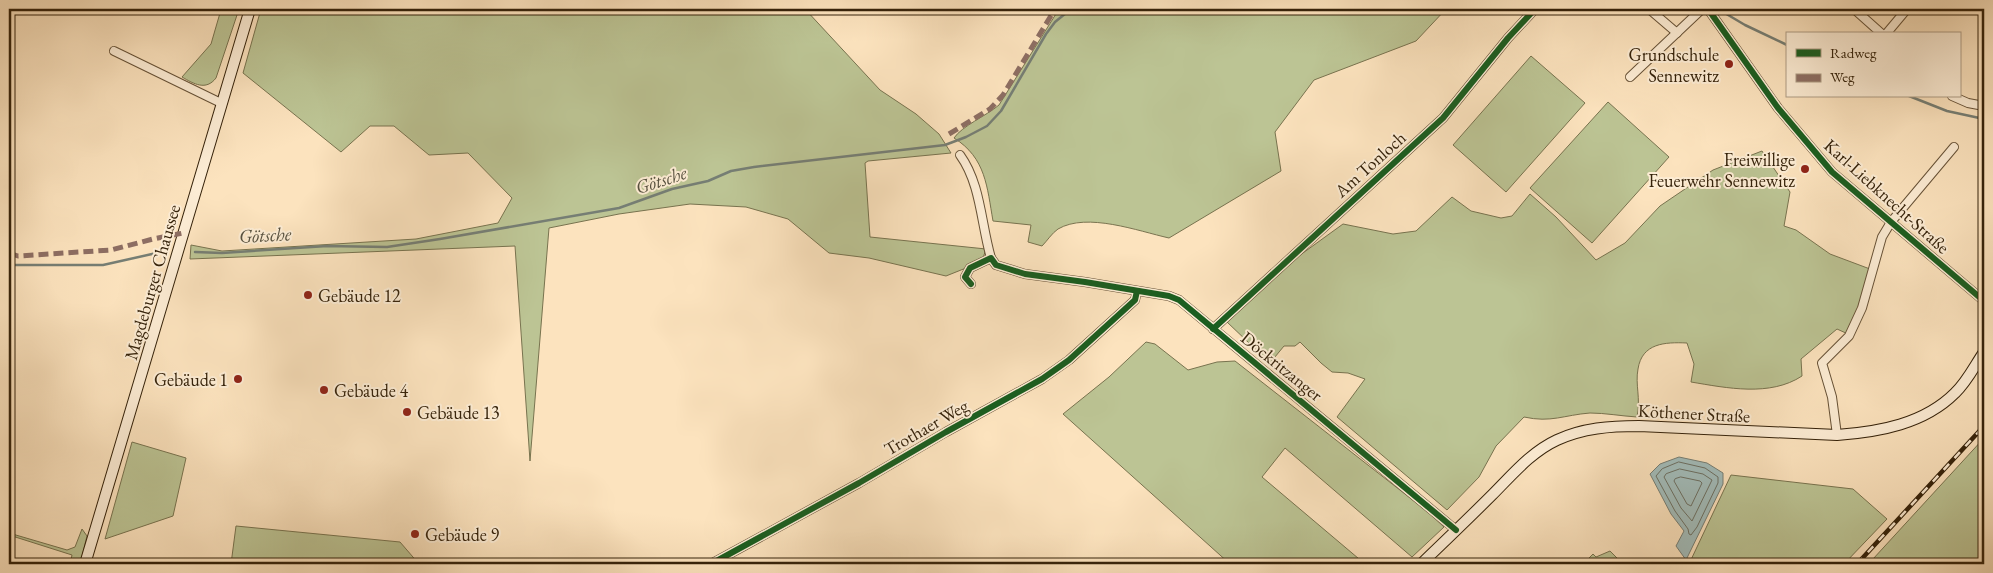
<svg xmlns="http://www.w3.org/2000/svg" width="1993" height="573" font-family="'EB Garamond',serif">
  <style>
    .green { fill: #bcc494; stroke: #78734f }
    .water { fill: #a2bcba; stroke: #767e74 }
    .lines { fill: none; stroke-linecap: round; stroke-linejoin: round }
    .shore { stroke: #6c6f62; stroke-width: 1 }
    .stream { stroke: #767e74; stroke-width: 2.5 }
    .minor-casing { stroke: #675237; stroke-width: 10 }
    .secondary-casing { stroke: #35220a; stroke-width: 12 }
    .minor { stroke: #fdedd5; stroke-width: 8 }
    .secondary { stroke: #fdedd5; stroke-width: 10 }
    .rail-casing { stroke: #35220a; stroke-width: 4.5 }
    .rail { stroke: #fdedd5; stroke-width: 2.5; stroke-dasharray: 8; stroke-linecap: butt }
    .quiet { stroke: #8d6e63; stroke-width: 5; stroke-dasharray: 10 5; stroke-linecap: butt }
    .cycleway-casing { stroke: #fdedd5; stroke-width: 9 }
    .cycleway { stroke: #1b5e20; stroke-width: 6 }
    .poi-dot { fill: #8f2418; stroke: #fdedd5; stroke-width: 2 }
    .labels { text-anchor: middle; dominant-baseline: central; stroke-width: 4; stroke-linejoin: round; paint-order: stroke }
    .poi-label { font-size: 18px; fill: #35220a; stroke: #fdedd5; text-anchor: start }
    .street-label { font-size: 18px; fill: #35220a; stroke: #fdedd5 }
    .water-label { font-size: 19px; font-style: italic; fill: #56503f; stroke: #fdedd5 }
  </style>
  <rect width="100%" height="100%" fill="#fce3be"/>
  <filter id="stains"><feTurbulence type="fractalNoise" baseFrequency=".004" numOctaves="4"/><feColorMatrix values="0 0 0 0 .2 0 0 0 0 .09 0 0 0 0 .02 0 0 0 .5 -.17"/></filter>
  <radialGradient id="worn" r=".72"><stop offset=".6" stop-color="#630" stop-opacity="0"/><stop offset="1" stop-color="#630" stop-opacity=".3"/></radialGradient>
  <g class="green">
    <path d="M213,9H239L216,78C206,91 194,84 182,77L211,44L220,13Z"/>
    <path d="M261,9H805L880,90L916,114L939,134L951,153L868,161L865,163L870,237L986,249L983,258L966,268L946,276L869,258L829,253L788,219L746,207L690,204L619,214L549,228L530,461L515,246L190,259L191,245L222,251L416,239L498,223L512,198L468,153L429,155L394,126H370L341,152L243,73Z"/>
    <path d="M1059,9H1446L1416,41L1314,80L1275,132L1281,171L1169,238C1138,231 1087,212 1058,229C1052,233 1047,241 1042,246L1028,242L1031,225L993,221C987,187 986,158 954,138C962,126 986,116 999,105Z"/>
    <path d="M1531,56L1585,103L1506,192L1453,145Z"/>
    <path d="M1608,102L1669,157L1592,243L1530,188Z"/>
    <path d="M1762,151L1790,192L1784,226L1796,230L1830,254L1870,269L1861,305L1848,334L1837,329L1801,359L1802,376C1770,397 1727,388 1691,382L1694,364L1687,343C1665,342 1642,343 1638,369C1635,385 1641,398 1637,417C1621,416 1605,413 1590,413C1564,415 1551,423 1524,417L1496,446L1479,477L1447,510L1337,417L1365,379L1348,373L1332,372L1321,363L1300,342L1295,346H1284L1270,363L1227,322L1296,258L1343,224L1393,234L1416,231L1452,197L1471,211L1501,218L1512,216L1530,194L1556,217L1596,260L1625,243L1660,206L1713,170Z"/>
    <path d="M1146,342L1155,344L1188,370L1217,362L1235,361L1428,512L1444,527L1412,557L1285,448L1262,477L1365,564H1230L1063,414L1109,377Z"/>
    <path d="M1984,438V564H1869L1873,559Z"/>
    <path d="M132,442L186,458L173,516L105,539Z"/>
    <path d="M1731,475L1853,489L1887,519L1844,564H1689Z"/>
    <path d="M236,526L400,542L419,564H231Z"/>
    <path d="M82,529L87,536L80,564H70L72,555L9,535V533L67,550L75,547Z"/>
    <path d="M1610,551L1623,564H1583L1593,554L1596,557Z"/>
  </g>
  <path class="water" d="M1679,457L1707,463L1723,473V484L1686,560L1676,546L1684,531L1671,514L1650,474L1660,464Z"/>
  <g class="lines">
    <g class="shore">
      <path d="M1679,462L1705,468L1718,477V483L1697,527L1691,535L1689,534L1688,529L1675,511L1656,476L1662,469Z"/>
      <path d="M1680,469L1703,474L1712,480L1692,521L1681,508L1664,477L1666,474Z"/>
      <path d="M1681,477L1700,481L1702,483L1691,506L1687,504L1674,481L1675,479Z"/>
    </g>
    <g class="stream">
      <path d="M1718,9L1745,25L1787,45"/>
      <path d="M1909,96L1947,111L1984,119"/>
      <path d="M195,252L222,253L327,246L387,247L440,239L619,208L672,189L708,181L731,171L754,167L945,145L966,137L987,126L1001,111L1046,34L1055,22L1071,9"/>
      <path d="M9,265H103L161,252"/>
    </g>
    <g class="minor-casing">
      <g id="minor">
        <path d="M1649,9L1677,33"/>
        <path d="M1708,9L1778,108L1832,172L1984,301"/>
        <path d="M1854,9L1882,34"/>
        <path d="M1886,34L1907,9"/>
        <path d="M114,51L221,103"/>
        <path d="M1630,77L1702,9"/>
        <path d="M1952,96L1968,103L1984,106"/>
        <path d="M960,155C981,184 981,224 991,258"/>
        <path d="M971,284L965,277L970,268L991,258L996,265L1025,274L1085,282L1169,296L1179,300L1456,530"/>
        <path d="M1213,329L1443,118L1508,38L1535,9"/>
        <path d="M1837,435L1832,397L1822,363L1849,336L1862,308L1882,237L1891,222L1954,147"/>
        <path d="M711,564L859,483L946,432L1042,379L1069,360L1135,300L1137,291"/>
      </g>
    </g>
    <g class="secondary-casing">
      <g id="secondary">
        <path d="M85,564L250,9"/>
        <path d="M1421,564C1445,541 1469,518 1492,495C1512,475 1531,452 1557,440C1583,428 1610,426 1639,426L1837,435C1879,432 1924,424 1955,393C1967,382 1975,365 1984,352"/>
      </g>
    </g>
    <use href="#minor" class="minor"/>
    <use href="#secondary" class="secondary"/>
    <g class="rail-casing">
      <path id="rail" d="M1857,564L1984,426"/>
    </g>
    <use href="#rail" class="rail"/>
    <g class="quiet">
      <path d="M949,134L990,109L1003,95L1055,9"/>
      <path d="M9,253L18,256L111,250L153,239L183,233"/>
    </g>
    <g class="cycleway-casing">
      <g id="cycleway">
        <path d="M1708,9L1778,108L1832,172L1984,301"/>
        <path d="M971,284L965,277L970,268L991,258L996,265L1025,274L1085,282L1169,296L1179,300L1456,530"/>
        <path d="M1213,329L1443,118L1508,38L1535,9"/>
        <path d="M711,564L859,483L946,432L1042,379L1069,360L1135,300L1137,291"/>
      </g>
    </g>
    <use href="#cycleway" class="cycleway"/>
  </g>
  <g class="poi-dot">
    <circle cx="1729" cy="64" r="5"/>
    <circle cx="1805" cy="169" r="5"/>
    <circle cx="308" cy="295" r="5"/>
    <circle cx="238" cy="379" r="5"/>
    <circle cx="324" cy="390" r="5"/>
    <circle cx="407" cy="412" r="5"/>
    <circle cx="415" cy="534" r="5"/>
  </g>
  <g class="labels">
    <g class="poi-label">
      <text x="1719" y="54" text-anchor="end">Grundschule<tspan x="1719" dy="21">Sennewitz</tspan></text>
      <text x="1795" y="159" text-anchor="end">Freiwillige<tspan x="1795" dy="21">Feuerwehr Sennewitz</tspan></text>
      <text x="318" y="295">Gebäude 12</text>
      <text x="228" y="379" text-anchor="end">Gebäude 1</text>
      <text x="334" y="390">Gebäude 4</text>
      <text x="417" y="412">Gebäude 13</text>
      <text x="425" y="534">Gebäude 9</text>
    </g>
    <g class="street-label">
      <text transform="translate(1370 164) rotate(-42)">Am Tonloch</text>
      <text transform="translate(1887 196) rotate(42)">Karl-Liebknecht-Straße</text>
      <text transform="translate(152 282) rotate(-74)">Magdeburger Chaussee</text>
      <text transform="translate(1282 366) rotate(39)">Döckritzanger</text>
      <text transform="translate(1694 413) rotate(3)">Köthener Straße</text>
      <text transform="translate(926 427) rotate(-30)">Trothaer Weg</text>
    </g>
    <g class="water-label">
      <text transform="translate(661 180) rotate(-18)">Götsche</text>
      <text transform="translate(265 235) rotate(-3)">Götsche</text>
    </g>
  </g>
  <rect width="1993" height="573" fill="none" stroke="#fce3be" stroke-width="30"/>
  <rect x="10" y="10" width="1973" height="553" fill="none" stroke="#35220a" stroke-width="2.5"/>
  <rect x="15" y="15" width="1963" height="543" fill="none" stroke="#35220a"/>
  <rect x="1786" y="32" width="175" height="65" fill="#fdedd5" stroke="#ad9c84"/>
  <rect x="1796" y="49" width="25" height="8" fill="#1b5e20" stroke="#ad9c84"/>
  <text x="1830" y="58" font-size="15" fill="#35220a">Radweg</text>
  <rect x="1796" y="74" width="25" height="8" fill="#8d6e63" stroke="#ad9c84"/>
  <text x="1830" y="82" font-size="15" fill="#35220a">Weg</text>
  <rect width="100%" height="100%" filter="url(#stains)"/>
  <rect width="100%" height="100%" fill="url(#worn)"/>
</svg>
